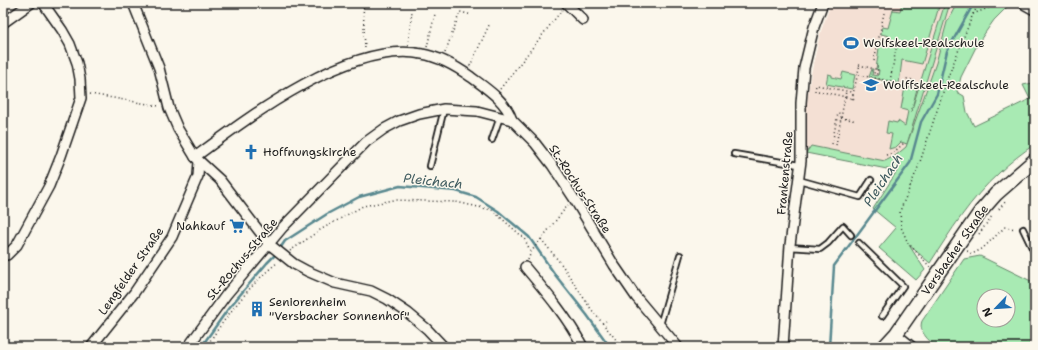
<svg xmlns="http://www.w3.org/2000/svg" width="1038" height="350" font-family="'Shantell Sans',sans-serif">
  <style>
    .built { fill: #f4e0d4 }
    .green { fill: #a8eab3; stroke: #628368; fill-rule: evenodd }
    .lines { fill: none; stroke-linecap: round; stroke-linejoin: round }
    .stream { stroke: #58888f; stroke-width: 2.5 }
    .lane-casing { stroke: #1c1c1c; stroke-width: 8 }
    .street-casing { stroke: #1c1c1c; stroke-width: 12 }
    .secondary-casing { stroke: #1c1c1c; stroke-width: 16 }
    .path { stroke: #1c1c1c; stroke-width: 1.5; stroke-dasharray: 1 3; stroke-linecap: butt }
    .lane { stroke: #fbf7ec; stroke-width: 4.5 }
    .street { stroke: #fbf7ec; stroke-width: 9 }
    .secondary { stroke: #fbf7ec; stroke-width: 13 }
    .path-bridge { stroke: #1c1c1c; stroke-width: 1.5; stroke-dasharray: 1 3; stroke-linecap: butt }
    .labels { text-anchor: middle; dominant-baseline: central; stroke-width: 3; stroke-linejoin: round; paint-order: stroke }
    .poi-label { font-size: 12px; fill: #1c1c1c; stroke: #fbf7ec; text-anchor: start }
    .street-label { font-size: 12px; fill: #1c1c1c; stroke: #fbf7ec }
    .water-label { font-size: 13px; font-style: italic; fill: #3f5b5f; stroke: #fbf7ec }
  </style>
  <rect width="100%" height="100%" fill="#fbf7ec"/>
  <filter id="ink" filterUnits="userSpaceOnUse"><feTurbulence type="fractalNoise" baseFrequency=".025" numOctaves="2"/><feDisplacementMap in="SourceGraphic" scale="8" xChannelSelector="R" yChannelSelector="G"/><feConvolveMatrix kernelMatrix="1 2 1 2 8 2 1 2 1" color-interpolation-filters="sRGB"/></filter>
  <g filter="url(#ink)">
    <path class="built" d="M831,3H966L897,171L806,153L804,127L810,79L820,34Z"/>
    <g class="green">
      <path d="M902,3H940L922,64L902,60L899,84L869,77L872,69H873L872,75L878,76L879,70L876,69L880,41L888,42L889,36L881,34L882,27L888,28L893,10L900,11Z"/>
      <path d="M945,3H950L907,144L901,142L896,147L889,149L892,134L886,133L888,121L897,123L898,121L905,126L908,111L901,109L905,87L917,89L911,112Z"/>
      <path d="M957,3H1004L1009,5L994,20L978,43L961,77L957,92L964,96L967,112L974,126L1030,99L1023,85L1033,83L1035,88V144C1022,153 1010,162 999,173C971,198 950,232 930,263L909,245L925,270L916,280L879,248L896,228L873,209L897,171L806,153L811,146L885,161L895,156L906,147L936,63L947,22Z"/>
      <path d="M843,72L855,75L852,89L826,84L828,74L832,75V77L841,79Z"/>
      <path d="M980,256L1035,283V347H936C929,340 918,332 922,321L964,259ZM984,296H1008V320H984Z"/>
    </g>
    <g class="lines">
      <g class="stream">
        <path d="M201,347L228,309L267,263L277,253L285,241L327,214L359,197L400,186L456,191L476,197L498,211L529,237L556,276L587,315L610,347"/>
        <path d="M829,347L834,266L910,163L921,122L937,94L947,51L974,3"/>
      </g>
      <g class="lane-casing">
        <g id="lane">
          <path d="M492,140L500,117"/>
          <path d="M734,154L799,165"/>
          <path d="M430,166L444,109"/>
          <path d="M799,180L860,197L871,180"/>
          <path d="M1023,229L1035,254"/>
          <path d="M859,243L903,286L882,316"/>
          <path d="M789,247L820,249L828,243L843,226L851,235"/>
          <path d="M660,325L680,255"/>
        </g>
      </g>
      <g class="street-casing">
        <g id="street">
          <path d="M133,3L159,68L169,108L178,129L195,157L220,180L269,244L294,264L307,271L335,283L371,291L387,299L408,313L427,329L444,347"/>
          <path d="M566,3L583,20"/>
          <path d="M3,23L31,3"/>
          <path d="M195,157C250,116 351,40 422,54C440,57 457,67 471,77C487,89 506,101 512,120"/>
          <path d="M3,256L7,255L17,245L49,186L61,156L81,98L80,79L77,63L70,44L62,30L43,3"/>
          <path d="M525,267C546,292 568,318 583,347"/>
          <path d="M896,334L912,347"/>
          <path d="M91,347L134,293L172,237L198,176L199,161"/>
          <path d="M188,347L226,295L283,227L366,142L384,129L399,121L419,114L444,109L477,111L512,120L535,143L552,165L573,197L614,265L636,297L678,347"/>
          <path d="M783,347L790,245L801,161V103L804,68L814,27L823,3"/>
        </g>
      </g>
      <g class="secondary-casing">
        <g id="secondary">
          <path d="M1026,3L1035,8"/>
          <path d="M884,347L896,334L981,211L996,194L1035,160"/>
        </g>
      </g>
      <g class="path">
        <path d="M363,3L365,50"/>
        <path d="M973,14L1001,3"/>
        <path d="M408,45L412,11"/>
        <path d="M427,47L435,14"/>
        <path d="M445,53L460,12L472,15"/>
        <path d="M874,61L884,13"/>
        <path d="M859,65L875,69L874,74H877L878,67H877"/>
        <path d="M470,66L490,23"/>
        <path d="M859,75L905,84L907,79L914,80L913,88L917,89"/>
        <path d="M890,81L897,44"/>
        <path d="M905,87L910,88L911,84L907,83L905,84"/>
        <path d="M500,89L562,10"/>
        <path d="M815,91L816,85L851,92"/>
        <path d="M90,94L159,106"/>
        <path d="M852,99L860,64"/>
        <path d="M841,118L853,120V122"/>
        <path d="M832,144L838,113L842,114"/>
        <path d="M836,145L846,91"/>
        <path d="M886,155L893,153L904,143"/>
        <path d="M999,209L1006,201"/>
        <path d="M979,234L992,216"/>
        <path d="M541,239L562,265L591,309L622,347"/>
        <path d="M290,251L320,230L363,206L394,200L456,202L492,210L524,238L531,252"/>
        <path d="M967,251L972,254L982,249L1005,227L1016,229"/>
        <path d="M528,260L531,252L568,205"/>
        <path d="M930,267L908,243L901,227L900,211L919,165L948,77L973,14L980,3"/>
        <path d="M602,323L606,321"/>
        <path d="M206,347C224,319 251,283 277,263"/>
      </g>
      <use href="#lane" class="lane"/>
      <use href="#street" class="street"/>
      <use href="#secondary" class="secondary"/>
      <path class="path-bridge" d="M818,91L856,99"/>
    </g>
  </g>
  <defs>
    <g id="stadium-bare" transform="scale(1.2)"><path d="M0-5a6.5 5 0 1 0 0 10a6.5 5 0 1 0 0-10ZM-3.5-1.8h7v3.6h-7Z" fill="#1f6fb2" stroke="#fbf7ec" stroke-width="2.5" paint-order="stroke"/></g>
    <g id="school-bare" transform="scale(1.2)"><path d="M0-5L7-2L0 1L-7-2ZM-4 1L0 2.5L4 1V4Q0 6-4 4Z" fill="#1f6fb2" stroke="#fbf7ec" stroke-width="2.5" paint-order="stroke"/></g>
    <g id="church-bare" transform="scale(1.2)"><path d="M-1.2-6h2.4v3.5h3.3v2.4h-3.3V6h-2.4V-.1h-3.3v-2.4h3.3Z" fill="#1f6fb2" stroke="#fbf7ec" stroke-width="2.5" paint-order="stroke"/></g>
    <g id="supermarket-bare" transform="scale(1.2)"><path d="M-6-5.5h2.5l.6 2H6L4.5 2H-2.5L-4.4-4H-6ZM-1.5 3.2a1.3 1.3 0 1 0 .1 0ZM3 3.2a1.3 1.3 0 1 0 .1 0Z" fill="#1f6fb2" stroke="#fbf7ec" stroke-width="2.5" paint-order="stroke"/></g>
    <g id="building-bare" transform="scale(1.2)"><path d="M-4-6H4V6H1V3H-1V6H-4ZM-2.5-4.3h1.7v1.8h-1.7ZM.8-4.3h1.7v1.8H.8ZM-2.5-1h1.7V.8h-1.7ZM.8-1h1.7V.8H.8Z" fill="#1f6fb2" stroke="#fbf7ec" stroke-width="2.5" paint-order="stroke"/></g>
  </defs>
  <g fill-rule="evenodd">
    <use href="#stadium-bare" x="851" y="43"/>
    <use href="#school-bare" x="871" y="85"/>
    <use href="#church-bare" x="251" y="152"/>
    <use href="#supermarket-bare" x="237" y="226"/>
    <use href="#building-bare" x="257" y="309"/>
  </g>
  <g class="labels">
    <g class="poi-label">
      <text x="863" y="43">Wolfskeel-Realschule</text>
      <text x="883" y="85">Wolffskeel-Realschule</text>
      <text x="263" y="152">Hoffnungskirche</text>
      <text x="225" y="226" text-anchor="end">Nahkauf</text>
      <text x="269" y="302">Seniorenheim<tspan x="269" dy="14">"Versbacher Sonnenhof"</tspan></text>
    </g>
    <g class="street-label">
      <text transform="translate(785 173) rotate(-85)">Frankenstraße</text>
      <text transform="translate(580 189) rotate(57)">St.-Rochus-Straße</text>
      <text transform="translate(955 250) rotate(-55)">Versbacher Straße</text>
      <text transform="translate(242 259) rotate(-50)">St.-Rochus-Straße</text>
      <text transform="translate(131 271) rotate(-55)">Lengfelder Straße</text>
    </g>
    <g class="water-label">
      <text transform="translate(883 180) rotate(-56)">Pleichach</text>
      <text transform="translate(433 181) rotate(6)">Pleichach</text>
    </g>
  </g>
  <rect width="1038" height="350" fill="none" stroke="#fbf7ec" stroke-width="16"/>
  <rect x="8" y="8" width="1022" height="334" fill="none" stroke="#1c1c1c" stroke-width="1.5" filter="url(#ink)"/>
  <g transform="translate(996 308) rotate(245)"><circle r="19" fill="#fbf7ec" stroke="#a29f99"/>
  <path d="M0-3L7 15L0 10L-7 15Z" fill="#1f6fb2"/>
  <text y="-6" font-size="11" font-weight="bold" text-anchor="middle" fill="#1c1c1c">N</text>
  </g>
</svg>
